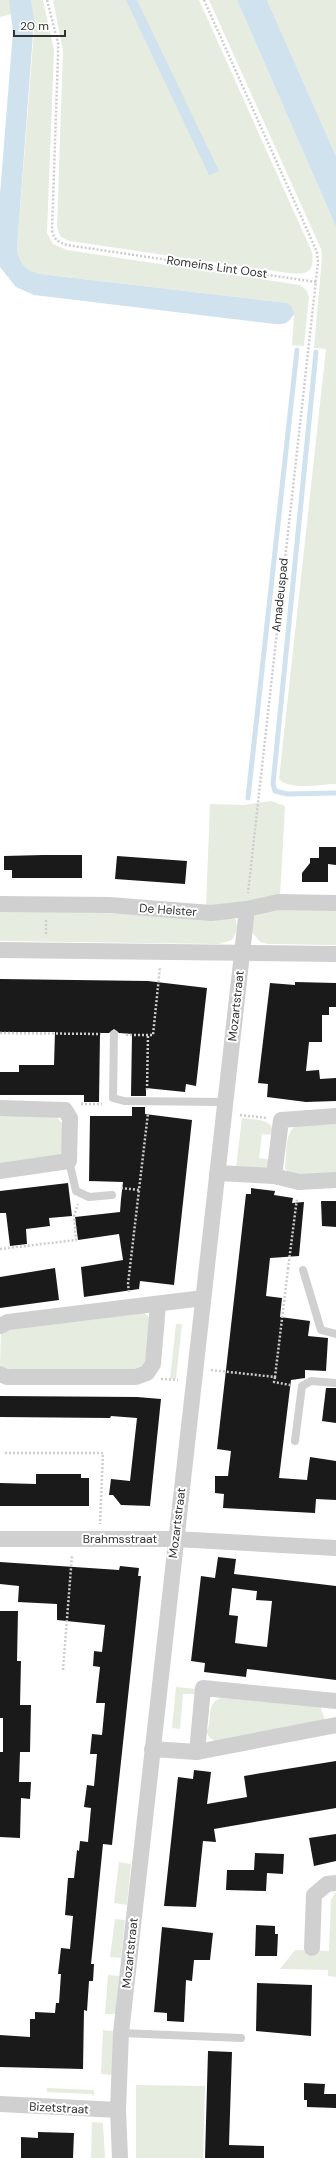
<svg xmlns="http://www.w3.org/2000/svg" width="336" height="2158" font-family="'DM Sans',sans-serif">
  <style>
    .green { fill: #e6ecdf }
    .water { fill: #cfe2ee }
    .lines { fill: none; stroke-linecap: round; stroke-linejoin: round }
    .stream { stroke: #cfe2ee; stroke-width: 5 }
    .building { fill: #1a1a1a; fill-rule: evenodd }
    .path { stroke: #cdcdcd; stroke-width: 2.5; stroke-dasharray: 2 2; stroke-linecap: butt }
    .service { stroke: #d0d0d0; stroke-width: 8 }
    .minor { stroke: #d0d0d0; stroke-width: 16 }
    .labels { text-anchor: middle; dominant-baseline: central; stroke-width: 4; stroke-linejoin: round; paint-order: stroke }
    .street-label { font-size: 12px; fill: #333; stroke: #fff }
  </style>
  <rect width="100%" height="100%" fill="#fff"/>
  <g class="green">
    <path d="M0,0H9L12,14L0,17Z"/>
    <path d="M31,0H43L54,50L47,233L53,244L67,250L300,285L307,291L309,297L304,346L292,345L294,314L287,303L40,274C25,270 20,264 17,249L34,31Z"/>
    <path d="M53,0H199L312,252C315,273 307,275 288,273L69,241L60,236L57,227L63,51Z"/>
    <path d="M209,0H237L336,227V784C320,784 291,791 279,779L326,349L314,348L322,257L321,249Z"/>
    <path d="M267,0H336V156Z"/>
    <path d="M271,801L285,806L280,897L206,907L210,804L243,805Z"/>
    <path d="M0,909L230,918L235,919C239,927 236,933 232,940L219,944L0,941Z"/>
    <path d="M336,909V945L268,944L260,942L252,932L255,913L264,910Z"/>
    <path d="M0,1114L56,1117C69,1128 66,1143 59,1157L0,1167Z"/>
    <path d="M242,1118C256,1120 273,1118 274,1135L262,1134L259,1158L272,1160L268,1167L264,1169L236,1168Z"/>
    <path d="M336,1124V1174C320,1175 296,1183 285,1168C287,1155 284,1133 296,1126Z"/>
    <path d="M141,1311C145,1313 148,1315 150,1320C153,1328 147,1359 143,1367L133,1371L13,1370L0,1366L1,1330Z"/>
    <path d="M176,1324H182L176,1379H170Z"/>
    <path d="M176,1687L197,1689L196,1694H183L180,1729L172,1728Z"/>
    <path d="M221,1698L320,1706L326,1723L216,1742L210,1738L206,1732C214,1721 204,1704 221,1698Z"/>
    <path d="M119,1862L131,1864L127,1905L114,1903Z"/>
    <path d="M336,1892V1977L328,1976V1970L280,1969L295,1950L329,1951L331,1900Z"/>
    <path d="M115,1919L125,1920L121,1958L110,1957Z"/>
    <path d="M108,1975L119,1976L116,2014H105Z"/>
    <path d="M103,2030L114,2031L112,2075L101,2074Z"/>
    <path d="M136,2085L205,2086L203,2158H136Z"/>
    <path d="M47,2088L94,2090V2096L91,2094L47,2092Z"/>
    <path d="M92,2122L103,2123L105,2158H91Z"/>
  </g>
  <g class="water">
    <path d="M9,0H31L34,20L17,249C20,264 25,270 40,274L287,303L292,307L294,314C289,323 284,325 275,324L34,295L16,287L0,267V194L13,31Z"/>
    <path d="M126,0H137L219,171L209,175Z"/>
    <path d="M237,0H267L336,156V227Z"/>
  </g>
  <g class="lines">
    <g class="stream">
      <path d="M316,352L273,784L275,791L287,794L336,793"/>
      <path d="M248,798L297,350"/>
    </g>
  </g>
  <g class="building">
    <path d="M319,847H336V865L328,864V882H302V873L310,863V858H319Z"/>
    <path d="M43,855H82V878H12V870H4V856Z"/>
    <path d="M117,856L187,861L185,884L115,879Z"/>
    <path d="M0,979L148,981L207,988L196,1086L186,1084L185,1092L146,1088V1096H131L132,1034L119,1033L114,1029L109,1033H100L99,1102H84V1095H0V1072H19V1065H54L55,1032H0Z"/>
    <path d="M295,982L336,983V1007H329V1015H322V1042H309L306,1071L319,1070L320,1079L336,1078V1101L306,1102L267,1097L268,1084L258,1083L270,983L295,985Z"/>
    <path d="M132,1107H145V1114L192,1120L174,1285L140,1281L139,1289L84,1297L81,1267L123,1260L119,1234L78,1240L75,1217L120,1212L121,1199L123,1182L89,1181L90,1116H132Z"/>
    <path d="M68,1183L72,1216L49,1218L50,1226L26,1229L27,1244L10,1246L6,1213H0V1191Z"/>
    <path d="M251,1188L275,1191L274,1195L293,1198L292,1203L304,1202L299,1256L270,1258L266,1296L282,1298L280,1317L310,1321L308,1336L328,1338L326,1371L305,1370V1378L291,1380L279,1478L307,1480L310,1457L336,1461V1500L316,1499L315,1513L223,1508L224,1494L215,1493V1476H228L231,1451L217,1449L246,1194H251Z"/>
    <path d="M321,1201H336V1227L322,1226Z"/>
    <path d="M55,1268L59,1300L0,1308V1277Z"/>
    <path d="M326,1388H336V1423L322,1421Z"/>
    <path d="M0,1396L137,1397L161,1399L150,1506L121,1505L113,1495H109L111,1479L130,1481L137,1418L111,1416L110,1418L0,1417Z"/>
    <path d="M36,1474H81V1478H89V1506H0V1483L36,1484Z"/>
    <path d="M218,1557L236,1559L234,1574L336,1586V1680L247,1669L246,1677L204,1672L205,1663L191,1661L201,1576L215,1578ZM232,1588L257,1591L256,1600L272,1601L267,1647L235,1643L238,1616L229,1615Z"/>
    <path d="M0,1562L119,1570L120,1566L139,1568L138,1576H141L112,1845L103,1844L91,1964H94L93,1981H89L87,2011L84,2010L83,2069L0,2067V2035L30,2037V2019H35V2012L55,2013L56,2003H59L61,1974H58L61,1948L70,1949L73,1916L65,1915L68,1878H74L77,1850L79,1851L80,1841L88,1842L91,1808L84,1807L87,1785L94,1786L97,1754H90L92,1734L102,1735L105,1703H96L100,1667L93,1666L94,1651L102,1652L105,1625L57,1620V1604L18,1602L19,1586L0,1584Z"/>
    <path d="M0,1611H18L17,1661H21L20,1705H31L30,1752H20L19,1782H31L30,1799L21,1798L20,1838L0,1837V1752H3V1718H0Z"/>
    <path d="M336,1761V1808L214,1829L216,1842L203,1841L196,1907L164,1906L178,1777L193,1779L194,1770L211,1772L207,1804L247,1797L244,1776Z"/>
    <path d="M336,1834V1861L314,1866L309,1838Z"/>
    <path d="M255,1853L284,1854L283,1874L267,1873L266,1891L226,1890L227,1870H254Z"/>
    <path d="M256,1925L275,1926V1934H278L277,1956H255Z"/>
    <path d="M162,1927L213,1933L210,1960H194L192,1981L186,1980L184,2022L167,2021V2013L154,2012Z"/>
    <path d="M257,1983L312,1985L311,2036L256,2031Z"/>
    <path d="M208,2051L232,2052L229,2145L264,2146V2158H205Z"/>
    <path d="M304,2083L325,2084L324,2094H336V2108L307,2107V2100H304Z"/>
    <path d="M38,2132L74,2133L73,2158H21V2137L38,2138Z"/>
  </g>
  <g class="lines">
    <g class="path">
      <path d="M47,0L58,43V56L52,230C54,240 58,242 67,245L316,282"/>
      <path d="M204,0L317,252L318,262L248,893"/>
      <path d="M46,920V935"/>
      <path d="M0,1033L101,1034"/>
      <path d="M126,1035H153L160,967"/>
      <path d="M147,1090L148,1035"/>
      <path d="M81,1104H102"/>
      <path d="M240,1115L266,1118"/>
      <path d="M121,1188L139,1190L148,1113"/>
      <path d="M0,1249L76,1240L74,1216L78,1204"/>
      <path d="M288,1269L297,1198"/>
      <path d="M129,1292L128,1284L139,1190"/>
      <path d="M211,1370L275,1377L288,1269"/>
      <path d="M275,1377L274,1382L290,1385"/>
      <path d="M161,1379L178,1380"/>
      <path d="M5,1453H103L100,1524"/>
      <path d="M63,1670L72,1555"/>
    </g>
    <g class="service">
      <path d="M114,1034L113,1098L124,1101L225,1102"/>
      <path d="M69,1161L76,1191L89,1197L112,1195"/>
      <path d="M303,1270L321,1330L336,1334"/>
      <path d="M295,1441L302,1386L311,1381L336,1383"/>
      <path d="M121,2033L241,2038"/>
    </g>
    <g class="minor">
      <path d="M0,904L109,905L211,913L247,909L278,902L336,903"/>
      <path d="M0,950L336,954"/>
      <path d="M0,1108L65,1110L70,1118L69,1161L0,1171"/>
      <path d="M217,1173L274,1176L299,1182L336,1180"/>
      <path d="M274,1176L281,1120L336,1116"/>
      <path d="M0,1326L8,1322L203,1298"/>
      <path d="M0,1374L7,1377H136L147,1373L153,1364L158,1304"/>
      <path d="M0,1539H175L336,1548"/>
      <path d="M152,1749L197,1752L203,1688L336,1701"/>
      <path d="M197,1752L336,1725"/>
      <path d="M312,1948L314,1895L327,1884L336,1883"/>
      <path d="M0,2104L118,2110"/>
      <path d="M120,2158L118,2110L121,2033L247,909"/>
    </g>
  </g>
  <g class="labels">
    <g class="street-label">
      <text transform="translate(217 267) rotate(8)">Romeins Lint Oost</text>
      <text transform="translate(280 595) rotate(-84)">Amadeuspad</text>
      <text transform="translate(168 910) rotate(4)">De Helster</text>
      <text transform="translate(236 1006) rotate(-84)">Mozartstraat</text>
      <text transform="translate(177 1523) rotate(-83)">Mozartstraat</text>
      <text x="120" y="1539">Brahmsstraat</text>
      <text transform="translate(130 1953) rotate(-84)">Mozartstraat</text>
      <text transform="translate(59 2108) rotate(3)">Bizetstraat</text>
    </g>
  </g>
  <path d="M14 30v6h51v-6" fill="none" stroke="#333333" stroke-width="2"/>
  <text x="20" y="30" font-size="12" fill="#333333" stroke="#ffffff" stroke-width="3" paint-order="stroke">20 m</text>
</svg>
